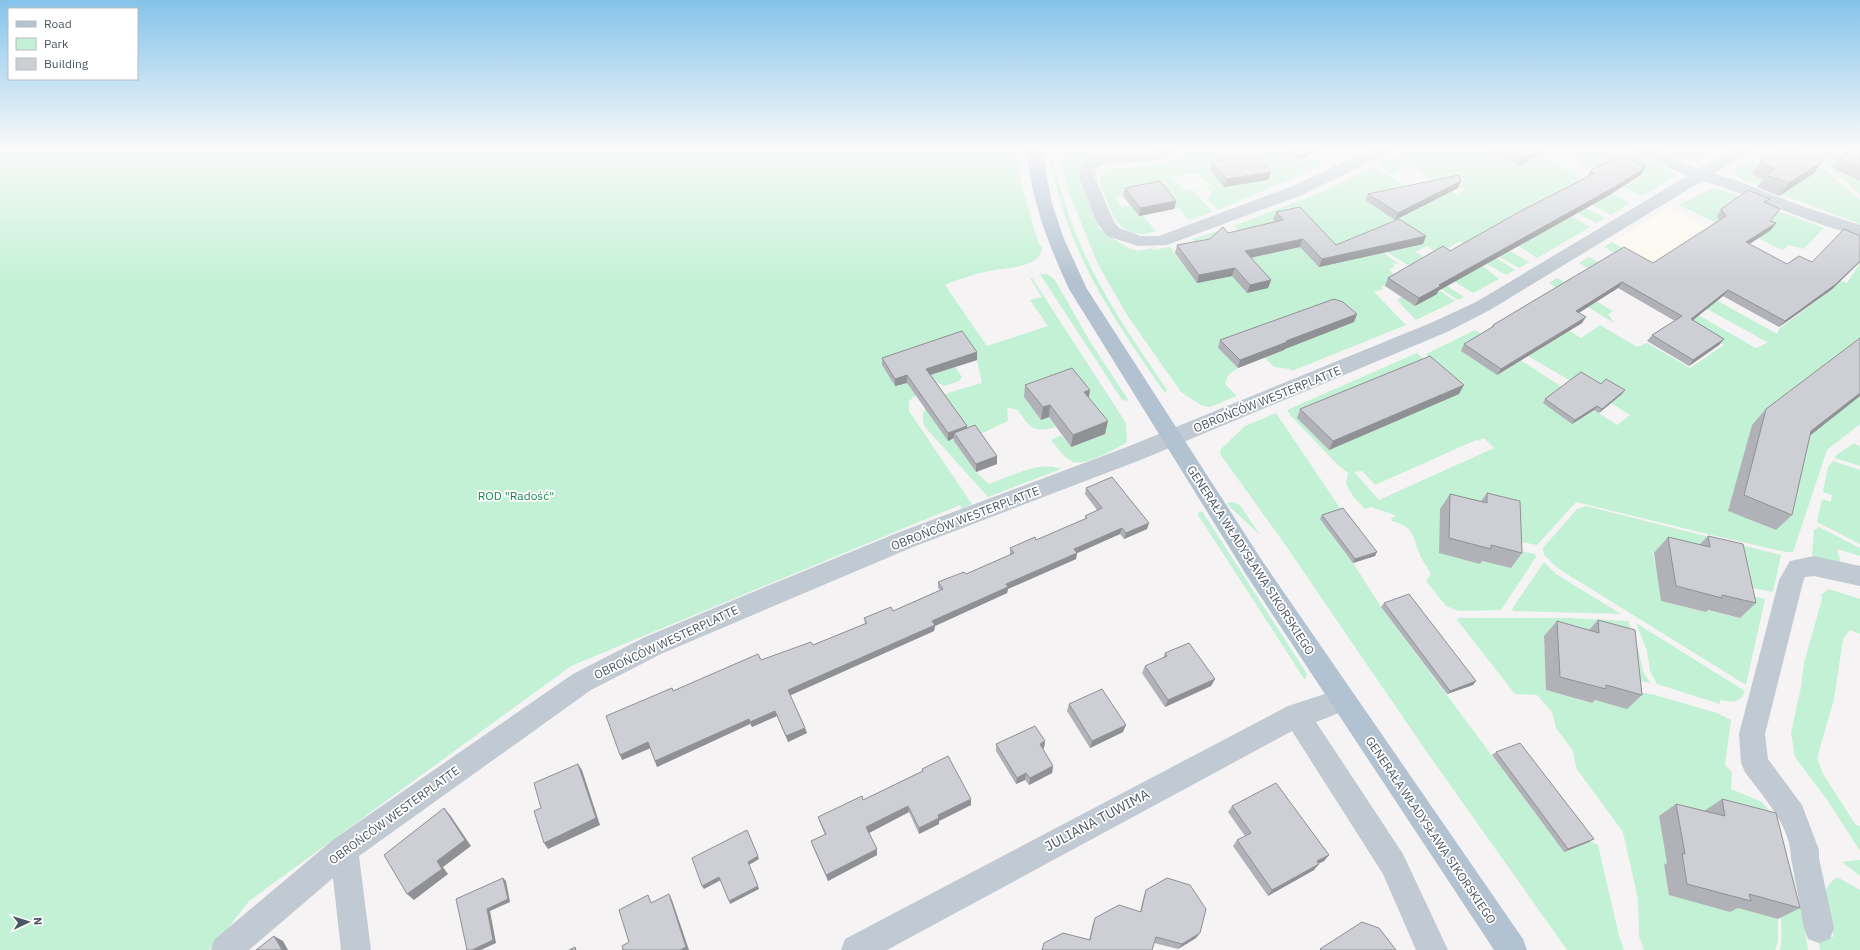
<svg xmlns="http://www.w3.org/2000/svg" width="1860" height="950" font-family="'IBM Plex Sans',sans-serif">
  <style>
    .commercial { fill: #fdf9ef }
    .green { fill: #c3f1d5; fill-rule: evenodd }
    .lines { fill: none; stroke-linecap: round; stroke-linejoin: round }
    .minor { fill: #c1cad2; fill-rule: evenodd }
    .major { fill: #b3c2d1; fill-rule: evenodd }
    .wall { fill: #b0b2b7 }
    .shaded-wall { fill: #909195 }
    .building { fill: #cdcfd5; stroke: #909195 }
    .labels { text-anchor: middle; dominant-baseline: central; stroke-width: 3.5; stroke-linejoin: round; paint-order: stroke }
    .street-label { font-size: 12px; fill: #4a5661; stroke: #fff }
    .park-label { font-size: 12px; fill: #17864f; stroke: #fff }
    .near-street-label { font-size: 14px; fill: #4a5661; stroke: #fff }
  </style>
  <rect width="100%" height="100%" fill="#f5f3f3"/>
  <path class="commercial" d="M1669,207L1745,247L1688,284L1612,242Z"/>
  <g class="green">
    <path d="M0,149H1017L1021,183L1039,245L1042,246C1044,268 1004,268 989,271C975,274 958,279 945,285L987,346L1048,326L1030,300L1042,297L1030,278H1032L1126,423L1127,442C1116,449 1085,466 1073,462C1064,458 1057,447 1051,440L1061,435L1071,447L1105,434L1082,404L1088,402L1070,380L1024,397L1041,420L1048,417L1056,427C1034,434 1029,427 1018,410L1007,407L1008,421L976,436L975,434L954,441L976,472L989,484C1010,477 1039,460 1061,469L988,497L925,427C911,398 963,389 982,383L977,360L962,338L940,346L943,351L931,355L928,350L897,357L898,360L882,365L895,386L928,378L927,376L943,371L941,367L953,364L962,377L959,381L944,386L936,382L928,385L909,401V411L972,504L962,509L960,505L571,666L249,901L217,942L209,950H0Z"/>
    <path d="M1049,149H1052C1053,166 1059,183 1064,200C1086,273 1125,328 1167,390L1165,393C1122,331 1081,273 1060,200C1055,183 1050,166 1049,149Z"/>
    <path d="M1055,149H1156L1089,158L1081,168L1079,179L1099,229L1128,248L1138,251L1156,247L1151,250L1170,247L1198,283L1200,248L1192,239L1221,230L1236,261L1268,254L1251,242L1234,226L1317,194L1373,167L1413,190L1436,181L1409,165L1393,174L1378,165L1408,149H1486L1498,156L1511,149H1625L1654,162L1674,174L1673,177L1642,196L1624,187L1643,176L1617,162L1596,174L1578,165L1583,163L1557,149L1543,157L1630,203L1611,215L1592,205L1562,196L1605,218L1596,223L1554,201L1533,212L1556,225L1572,216L1590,227L1537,258L1519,246L1535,236L1488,238L1529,262L1519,268L1489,251L1469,247L1460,241L1448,248L1452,251L1443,256L1427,246L1416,252L1440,268L1457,253L1480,268L1483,266L1499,279L1473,293L1437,270L1447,286L1464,297L1458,300L1418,274L1420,273L1376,245L1377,248L1399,264L1392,263L1395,266L1389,270L1396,276L1405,274L1385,286H1380L1383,289L1374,292L1406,325L1292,371L1291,369L1274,367L1265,358L1284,350L1218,348L1238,368L1228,375L1225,384L1237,396L1210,407L1201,405L1181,392L1127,315L1097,262L1070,195L1059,155H1056ZM1445,178L1464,189V190L1457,194L1438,183ZM1238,283L1268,287L1248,293Z"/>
    <path d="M1189,149H1281L1303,162L1313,158L1324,165L1218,210L1208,199L1210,195L1213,193L1205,187L1210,185L1197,173L1173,177L1184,191L1192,189L1212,212L1189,220L1179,208L1174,209C1156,187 1141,189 1116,198L1122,207L1130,205L1139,216L1142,215L1156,231C1118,245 1110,208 1099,182L1102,174L1107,169C1136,166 1162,165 1188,153Z"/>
    <path d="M1323,149H1360L1340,159Z"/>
    <path d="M1659,149H1703L1712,153C1694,168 1677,157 1659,149Z"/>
    <path d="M1770,149H1801L1860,200V224L1743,180L1731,171L1750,160L1764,167L1766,165L1753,159Z"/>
    <path d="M1808,149H1820L1842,160L1831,167L1860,181V194Z"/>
    <path d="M1712,188H1716L1824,228L1804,249L1789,245L1782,250L1758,238L1719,224L1679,205Z"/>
    <path d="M1612,242L1777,334L1779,329L1831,290L1832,277L1847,283L1860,263V353L1752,425L1729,511L1776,530L1795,447L1860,396V424L1827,450L1793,552H1786L1720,537L1576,502L1537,545L1510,540L1441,509L1440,521L1447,523V544L1439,542V553L1480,560L1510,568V549L1535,554L1536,557L1501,610L1459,611L1446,606L1426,581L1431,574C1428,567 1422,561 1420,555C1412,536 1415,527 1392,521L1391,518L1396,516L1395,515L1371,507L1365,509L1353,496L1346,484L1348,473L1338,465L1292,417L1287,410L1417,353L1460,390L1426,354L1475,330L1568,391L1573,402L1590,413L1594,410L1617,425L1630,415L1611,403L1621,394L1576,384L1516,349L1517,315L1527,304L1581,338L1600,325L1637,347L1647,343L1690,368L1724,345L1579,263L1589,257L1598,262L1617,254L1604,247ZM1707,309L1767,342V343L1756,348L1698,315ZM1484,438L1494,448L1379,500L1354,472L1362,471L1375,485L1476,440L1478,441Z"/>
    <path d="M1496,258L1515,270L1506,275L1487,264Z"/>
    <path d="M1040,274H1047L1055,280L1089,340L1129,401L1122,400Z"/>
    <path d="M1416,275L1455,301L1416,320L1397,300L1402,297L1416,306Z"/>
    <path d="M1557,278L1613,311L1608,314L1614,323L1549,283Z"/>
    <path d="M1276,413L1342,511L1320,519L1353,563L1381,607L1564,852L1590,841L1598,845L1619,936L1624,950H1567L1424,748L1284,543L1220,454L1221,449L1245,426Z"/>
    <path d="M1854,443L1860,447V466L1835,458V456Z"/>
    <path d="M1833,461L1860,470V544L1817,522L1822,499L1831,502L1832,495L1823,492L1828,467Z"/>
    <path d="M1232,502L1240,505L1260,535L1228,505V503Z"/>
    <path d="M1586,506L1781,555L1773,592L1732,584L1695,563L1653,553L1655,564L1663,566L1661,601L1706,612V610L1739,618L1734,592L1765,599L1746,685L1559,569L1544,555L1543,548L1577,509Z"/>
    <path d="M1202,511L1307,674L1305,680L1198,515V513Z"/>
    <path d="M1819,527L1860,548V556L1837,549L1842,567L1817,561L1812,554L1814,530Z"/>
    <path d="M1544,562L1556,574L1621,614L1513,611L1512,609Z"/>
    <path d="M1829,589L1860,599V634L1850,630L1843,639L1834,699L1817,758L1823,774L1855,824L1860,827V851L1828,801L1795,757L1791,733L1801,687L1804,663L1822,599L1821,595Z"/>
    <path d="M1459,618H1569L1628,621L1639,652L1643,671L1650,683L1624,677L1585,647L1544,636V650L1553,652L1546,690L1591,703V699L1625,689L1655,695L1717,713L1731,720L1725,765L1732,772L1731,789L1762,802L1775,818L1795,883L1769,877L1678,868L1664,865L1669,894L1730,912L1729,905L1778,919V942L1775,950H1644L1639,936L1638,899L1623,832L1576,768L1573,751L1556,728L1552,712L1537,695L1515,694L1457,620Z"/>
    <path d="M1636,623L1745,691C1740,704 1732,702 1720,700V704L1657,684L1650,671L1647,651Z"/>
    <path d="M1860,860V876L1842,862Z"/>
    <path d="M1837,877L1860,890V950H1820L1817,934L1834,937C1828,915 1815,892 1837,877Z"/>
    <path d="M1777,893L1797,897L1800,900L1808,950H1780C1783,931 1781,911 1777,893Z"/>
  </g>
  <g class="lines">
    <g class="minor">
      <path d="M1159,149H1181L1179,152L1156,161L1101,165L1096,168L1095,178L1114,222L1119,228L1140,236H1159L1290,187L1372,149H1393L1391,152L1302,195L1167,245L1138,246L1107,236L1097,223L1079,178L1080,167L1087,159L1100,155L1153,151Z"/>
      <path d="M1634,149H1655L1698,169L1731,149H1751L1749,152L1713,174L1733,179L1807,208L1860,225V236C1806,223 1755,196 1702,181L1490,310L1447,332L1143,459L913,547L661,654L591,690L359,856L371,950H341L333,878L249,950H211L215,939L334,839L573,674L643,638L736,599L897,533L1127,447L1433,322L1476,302L1687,176L1636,152Z"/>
      <path d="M1814,556L1860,566V586L1814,576L1805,577L1803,582L1765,734L1768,759L1802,805L1819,850V858L1834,928L1830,939L1819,943L1808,939L1804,928L1791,858C1791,826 1763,797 1745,772L1741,763L1739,734L1779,580L1790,561Z"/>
      <path d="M1343,688L1352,692L1356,700L1352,708L1316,722L1403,854L1448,950H1416L1383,874L1292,731L887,950H841L845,939L1288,706Z"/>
    </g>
    <path class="major" d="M1026,149H1042L1052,204L1064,239L1087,289L1263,562L1523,939L1527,950H1494L1247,576L1069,289C1048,244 1031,199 1026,149Z"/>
  </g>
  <g class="wall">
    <path d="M1281,149H1323L1299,160Z"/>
    <path d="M1486,149H1550L1519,166Z"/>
    <path d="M1860,149V181L1831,167L1839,157Z"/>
    <path d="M1823,161L1813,174L1779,196L1757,187L1763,180L1752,174L1760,162Z"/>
    <path d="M1212,162L1268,180L1224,187L1210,170Z"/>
    <path d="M1646,167L1641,175L1606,197L1438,291L1437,294L1415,306L1385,286L1388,278L1450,251L1574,184L1587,177L1590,171Z"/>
    <path d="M1125,188L1176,201L1174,209L1139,216L1123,196Z"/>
    <path d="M1458,188L1395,220L1365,200L1368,194Z"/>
    <path d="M1770,199L1766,203L1771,221V230L1749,244L1787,264L1812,262L1860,236V262L1831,290L1779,327L1723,296L1693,320L1724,339L1719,345L1689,366L1647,341L1652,335L1675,321L1618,288L1579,313L1582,323L1497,375L1461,351L1464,344L1491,328L1493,325L1653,263L1720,220L1717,216L1721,209Z"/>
    <path d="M1276,212L1336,245L1423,244L1319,267L1300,247L1251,258L1271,280L1268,288L1247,293L1232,276L1197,283L1175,253L1177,245L1210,239L1228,233L1275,221L1273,220Z"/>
    <path d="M1354,322L1285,349L1284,350L1238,368L1218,348L1220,340Z"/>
    <path d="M882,358L977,360L931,375L967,426V428L997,464L976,472L954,441V438L948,441L907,383L895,386L882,365Z"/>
    <path d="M1601,384L1622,394L1599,413L1594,410L1572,424L1543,403L1545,399Z"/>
    <path d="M1025,385L1089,398L1105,434L1071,447L1049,417L1041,420L1024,397Z"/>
    <path d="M1459,394L1329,450L1297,418L1300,409Z"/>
    <path d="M1860,396L1810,436L1792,515L1776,530L1728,511L1752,425L1766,409Z"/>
    <path d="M1086,488L1147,529L1124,539L1120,534L1077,553L1076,559L1008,589L1007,593L935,626L934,631L790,695L807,733L788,742L777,716L752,727L750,724L657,767L650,748L622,760L673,691L761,660L813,645L865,624L864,618L893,611L940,590L938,588V582L966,574L1010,555V548L1036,540L1085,519V516L1097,510L1085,494Z"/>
    <path d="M1487,493L1522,553L1511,568L1482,561L1480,564L1439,553L1440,509L1450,494L1481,501Z"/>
    <path d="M1322,515L1375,556L1353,563L1320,519Z"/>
    <path d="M1708,536L1756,603L1740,618L1708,610L1706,612L1661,601L1654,553L1668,537L1699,545Z"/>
    <path d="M1384,603L1473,685L1447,694L1381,607Z"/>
    <path d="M1598,620L1642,695L1627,709L1595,700L1592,703L1546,690L1544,636L1557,621L1589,630Z"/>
    <path d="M1165,653L1215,679L1211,686L1165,707L1142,673L1145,666L1163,658Z"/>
    <path d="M1069,704L1123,732L1090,748L1067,711Z"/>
    <path d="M1045,741L1044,748L1043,749L1053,766L1052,773L1029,785L1025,780L1016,784L996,751V744Z"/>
    <path d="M1496,752L1589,842L1564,852L1492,755Z"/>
    <path d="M922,769L971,799V805L939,821V824L919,834L909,812L869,833L877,849V855L828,881L813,847L811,841L825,835L820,823L818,817L863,800L922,771Z"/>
    <path d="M1722,799L1800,908L1778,919L1738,908L1730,912L1669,895L1664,865L1667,863L1659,816L1676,804L1704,811Z"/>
    <path d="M1232,806L1329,855L1324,861L1319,863L1314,870L1268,896L1233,846L1237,840L1245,836L1228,812Z"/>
    <path d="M1146,890L1196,938L1178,949L1154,943L1152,950H1042L1044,943L1089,940L1093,923L1095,918L1140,912L1144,895Z"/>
  </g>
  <g class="shaded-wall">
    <path d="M1308,149H1323L1299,160L1302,152Z"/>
    <path d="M1540,149H1550L1519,166L1523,159Z"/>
    <path d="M1823,161L1813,174L1779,196L1789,183Z"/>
    <path d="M1646,167L1641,175L1606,197L1438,291L1437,294L1415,306L1419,298L1439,285Z"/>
    <path d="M1271,172L1268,180L1224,187L1226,179Z"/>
    <path d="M1461,181L1458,188L1395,220L1398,213Z"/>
    <path d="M1176,201L1174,209L1139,216L1140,208Z"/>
    <path d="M1776,223L1771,230L1742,249L1746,242Z"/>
    <path d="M1426,236L1423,244L1319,267L1322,259Z"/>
    <path d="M1303,239L1300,247L1243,259L1245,251Z"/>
    <path d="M1860,261V262L1831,290L1779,327L1785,321Z"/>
    <path d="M1235,268L1232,276L1197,283L1199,275Z"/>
    <path d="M1271,280L1268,288L1247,293L1250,285Z"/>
    <path d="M1622,282L1618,288L1572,317L1576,311Z"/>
    <path d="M1728,290L1723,296L1687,325L1691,319Z"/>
    <path d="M1357,314L1354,322L1285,349L1284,350L1238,368L1240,360L1286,341Z"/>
    <path d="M1586,317L1582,323L1497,375L1501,369Z"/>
    <path d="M1724,339L1719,345L1689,366L1693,360Z"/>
    <path d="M977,352V360L926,376V369Z"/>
    <path d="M907,375V383L895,386V379Z"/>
    <path d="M1464,385L1459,394L1329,450L1333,441Z"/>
    <path d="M1090,390L1088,402L1084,392Z"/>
    <path d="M1625,390L1622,394L1599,413L1602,409Z"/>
    <path d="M1860,393V396L1795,447L1811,431Z"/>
    <path d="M1050,405L1049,417L1041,420L1043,407Z"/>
    <path d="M1597,406L1594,410L1572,424L1575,420Z"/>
    <path d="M1108,421L1105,434L1071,447L1073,435Z"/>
    <path d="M967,426V433H954V438L948,441V433Z"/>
    <path d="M997,456V464L976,472V464Z"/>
    <path d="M1149,523L1147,529L1124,539L1126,533Z"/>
    <path d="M1122,528L1120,534L1073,555L1074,549Z"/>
    <path d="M1377,552L1375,556L1353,563L1355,559Z"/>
    <path d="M1077,553L1076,559L1008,589L1007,593L935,626L934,631L789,696L788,690L1006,584Z"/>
    <path d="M1215,679L1211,686L1165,707L1168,700Z"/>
    <path d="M1476,681L1473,685L1447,694L1450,691Z"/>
    <path d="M775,711L777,716L752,727L750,722Z"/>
    <path d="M749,719L750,724L657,767L655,761Z"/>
    <path d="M1126,725L1123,732L1090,748L1092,741Z"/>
    <path d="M805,728L807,733L788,742L786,736Z"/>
    <path d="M1045,741L1044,748L1039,751L1040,744Z"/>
    <path d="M648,742L651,748L622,760L620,755Z"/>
    <path d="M578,764L582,770L600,825L548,849L544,843Z"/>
    <path d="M1053,766L1052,773L1029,785L1030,778Z"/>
    <path d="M1026,773L1025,780L1016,784L1017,778Z"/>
    <path d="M971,799V805L939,821V824L919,834V828L938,815Z"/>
    <path d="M908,806L909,812L867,834L866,827Z"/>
    <path d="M444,808L450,815L471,846L443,867L448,874L414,900L407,894L437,861Z"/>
    <path d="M1594,839L1589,842L1564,852L1568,849Z"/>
    <path d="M877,849V855L828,881L826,875Z"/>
    <path d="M1329,855L1324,861L1312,867L1317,861Z"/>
    <path d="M758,856L759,859L749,865L748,862Z"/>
    <path d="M1319,864L1314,870L1268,896L1272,890Z"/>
    <path d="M719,877L721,880L704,889L702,886Z"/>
    <path d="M503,878L506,881L510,902L490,911L496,943L481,950H472L487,909Z"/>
    <path d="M758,886L759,889L730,904L729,901Z"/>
    <path d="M669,894L672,900L689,950H680Z"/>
    <path d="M1200,933L1196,938L1178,949L1182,944Z"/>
    <path d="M274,936L283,941L288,950H282Z"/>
  </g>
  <g class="building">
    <path d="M1297,149H1308L1302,152Z"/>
    <path d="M1505,149H1540L1523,159Z"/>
    <path d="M1781,149H1796L1823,161L1789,183L1766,175L1775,169L1760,162Z"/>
    <path d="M1851,149H1860V167L1839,157Z"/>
    <path d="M1255,154L1271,172L1226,179L1212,162Z"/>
    <path d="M1621,154L1646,167L1611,189L1439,285L1441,286L1419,298L1388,278L1443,246L1450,251L1519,212L1574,184L1594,173L1590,171Z"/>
    <path d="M1459,175L1461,181L1398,213L1368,194Z"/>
    <path d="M1160,181L1176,201L1140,208L1125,188Z"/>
    <path d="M1748,190L1770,199L1764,202L1780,209L1770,221L1776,223L1746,242L1787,264L1799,256L1812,262L1844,229L1860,236V261L1836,284L1785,321L1728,290L1691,319L1724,339L1693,360L1652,335L1682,316L1622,282L1576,311L1586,317L1501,369L1464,344L1494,326L1493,325L1624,247L1653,263L1726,216L1721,209Z"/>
    <path d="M1300,207L1336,245L1399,219L1426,236L1322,259L1303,239L1245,251L1271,280L1250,285L1235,268L1199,275L1177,245L1210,239L1223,227L1228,233L1283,220L1276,212Z"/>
    <path d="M1334,299L1343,302L1357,314L1286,341L1287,342L1240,360L1220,340Z"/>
    <path d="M962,331L977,352L926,369L967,426L948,433L907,375L895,379L882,358Z"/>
    <path d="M1860,338V393L1811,431L1792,515L1744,495L1766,409Z"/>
    <path d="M1430,356L1464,385L1333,441L1300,409Z"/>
    <path d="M1072,368L1090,390L1084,392L1108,421L1073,435L1050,405L1043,407L1025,385Z"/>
    <path d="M1581,372L1601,384L1606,379L1625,390L1602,409L1597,406L1575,420L1545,399Z"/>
    <path d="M975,425L997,456L976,464L954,433Z"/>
    <path d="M1112,477L1149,523L1126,533L1122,528L1074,549L1077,553L1006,584L1008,587L932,621L935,625L788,690L805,728L786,736L775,711L750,722L749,719L655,761L648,742L620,755L606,716L672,688L673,691L758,654L761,660L811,642L813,645L867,623L864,618L891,607L893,611L943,589L938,582L964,572L966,574L1014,553L1010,548L1035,537L1036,540L1087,518L1085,516L1102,508L1086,488Z"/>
    <path d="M1487,493L1520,501L1522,553L1491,545V549L1449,538L1450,494L1487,503Z"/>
    <path d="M1343,508L1377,552L1355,559L1322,515Z"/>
    <path d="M1708,536L1743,544L1756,603L1722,595V598L1676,586L1668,537L1710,547Z"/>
    <path d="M1409,594L1476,681L1450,691L1384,603Z"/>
    <path d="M1598,620L1635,630L1642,695L1606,685V689L1560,677L1557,621L1599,633Z"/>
    <path d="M1189,643L1215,679L1168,700L1145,666L1167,656L1165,653Z"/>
    <path d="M1102,689L1126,725L1092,741L1069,704Z"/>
    <path d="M1035,726L1045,741L1040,744L1053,766L1030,778L1026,773L1017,778L996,744Z"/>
    <path d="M1520,743L1594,839L1568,849L1496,752Z"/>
    <path d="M948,756L971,799L938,815L939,818L919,828L908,806L866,827L877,849L826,875L811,841L826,834L818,817L862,796L863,800L923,771L922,769Z"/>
    <path d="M578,764L596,818L544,843L534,811L541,808L534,783Z"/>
    <path d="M1276,783L1329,855L1317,861L1319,864L1272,890L1237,840L1251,833L1232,806Z"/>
    <path d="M1722,799L1776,813L1800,908L1749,894L1751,901L1687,884L1682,853L1685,854L1676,804L1725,816Z"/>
    <path d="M444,808L465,840L437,861L442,869L407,894L384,855Z"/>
    <path d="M747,830L758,856L748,862L758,886L729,901L719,877L702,886L692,858Z"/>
    <path d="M503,878L508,899L487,909L493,940L472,950H467L456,899Z"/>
    <path d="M1167,878L1190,885L1206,909L1200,933L1182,944L1156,937L1152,950H1042L1044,943L1063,933L1090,940L1095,918L1119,905L1141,912L1146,890Z"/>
    <path d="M669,894L686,947L680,950H623L622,946L629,942L619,910L648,895L651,903Z"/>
    <path d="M1362,922L1379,928L1396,950H1321L1320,949Z"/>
    <path d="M274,936L282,950H256Z"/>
    <path d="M575,947L576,950H569Z"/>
  </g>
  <linearGradient id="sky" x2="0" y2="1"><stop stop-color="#85c3ea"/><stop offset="0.53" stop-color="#fafafa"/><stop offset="1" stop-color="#fafafa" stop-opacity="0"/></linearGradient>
  <rect width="1860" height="282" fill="url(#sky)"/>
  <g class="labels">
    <g class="street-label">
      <text transform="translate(1267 399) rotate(-22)">OBROŃCÓW WESTERPLATTE</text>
      <text transform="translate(965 518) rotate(-21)">OBROŃCÓW WESTERPLATTE</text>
      <text transform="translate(1251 560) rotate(57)">GENERAŁA WŁADYSŁAWA SIKORSKIEGO</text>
      <text transform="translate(666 642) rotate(-25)">OBROŃCÓW WESTERPLATTE</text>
      <text transform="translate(394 815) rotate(-36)">OBROŃCÓW WESTERPLATTE</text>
      <text transform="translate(1431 830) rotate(56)">GENERAŁA WŁADYSŁAWA SIKORSKIEGO</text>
    </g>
    <g class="park-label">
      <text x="516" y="495">ROD "Radość"</text>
    </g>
    <g class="near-street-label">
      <text transform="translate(1097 820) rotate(-28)">JULIANA TUWIMA</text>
    </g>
  </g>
  <rect x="8" y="8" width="130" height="72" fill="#ffffff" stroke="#b7bbc0"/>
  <rect x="16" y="21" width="20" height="6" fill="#b3c2d1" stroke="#b7bbc0"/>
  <text x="44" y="28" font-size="12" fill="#4a5661">Road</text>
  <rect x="16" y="38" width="20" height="12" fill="#c3f1d5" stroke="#b7bbc0"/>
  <text x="44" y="48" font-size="12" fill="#4a5661">Park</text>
  <rect x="16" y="58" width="20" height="12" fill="#cdcfd5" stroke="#b7bbc0"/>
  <text x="44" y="68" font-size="12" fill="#4a5661">Building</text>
  <g transform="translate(28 922) rotate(86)" stroke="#ffffff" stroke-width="3" paint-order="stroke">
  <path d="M0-3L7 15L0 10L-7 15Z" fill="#4a5661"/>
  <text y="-6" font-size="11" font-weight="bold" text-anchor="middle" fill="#4a5661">N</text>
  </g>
</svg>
